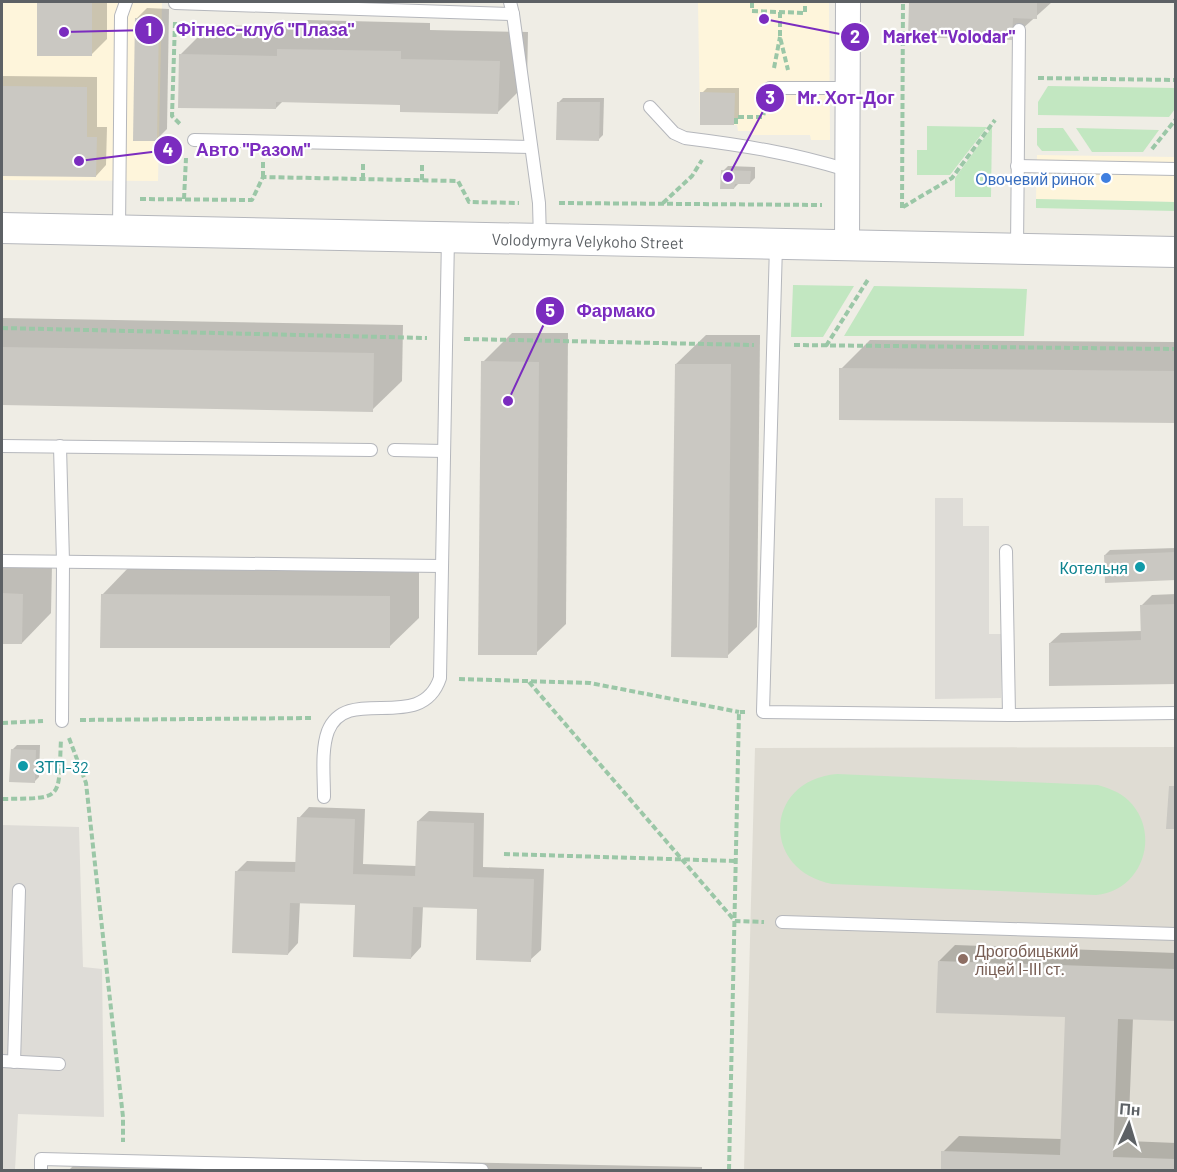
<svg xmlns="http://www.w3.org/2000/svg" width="1177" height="1172" font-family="Barlow,sans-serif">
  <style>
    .commercial { fill: #fef5db }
    .industrial { fill: #dedcd7 }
    .education { fill: #dfdcd3 }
    .green { fill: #c2e7c1 }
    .shadow { fill: #0003 }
    .building { fill: #cac8c2 }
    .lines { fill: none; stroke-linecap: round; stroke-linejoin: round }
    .service-casing { stroke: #b5b7bc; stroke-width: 14 }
    .minor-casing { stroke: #b5b7bc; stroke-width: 26 }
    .tertiary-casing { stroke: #b5b7bc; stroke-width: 32 }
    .path { stroke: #9bc7a7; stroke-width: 4; stroke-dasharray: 6 3; stroke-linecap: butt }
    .service { stroke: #fff; stroke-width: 12 }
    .minor { stroke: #fff; stroke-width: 24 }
    .tertiary { stroke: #fff; stroke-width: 30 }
    .shop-dot { fill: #3f7fe0; stroke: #fff; stroke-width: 2 }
    .culture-dot { fill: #0f9aa8; stroke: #fff; stroke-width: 2 }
    .education-dot { fill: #8d6e63; stroke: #fff; stroke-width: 2 }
    .labels { text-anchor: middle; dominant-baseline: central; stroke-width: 4.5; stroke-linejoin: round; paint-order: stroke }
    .shop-label { font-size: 16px; fill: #366cbe; stroke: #fff; text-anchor: end }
    .street-label { font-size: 16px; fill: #5d6165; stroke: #fff }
    .culture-label { font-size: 16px; fill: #0d838f; stroke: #fff; text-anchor: end }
    .education-label { font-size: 16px; fill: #785e54; stroke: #fff; text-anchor: start }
    .leader { fill: none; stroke: #7b2cbf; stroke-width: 2 }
    .callout-dot { fill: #7b2cbf; stroke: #fff; stroke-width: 2 }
    .mark-label { font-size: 18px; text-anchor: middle; font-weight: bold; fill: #fff }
    .callout-label { font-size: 18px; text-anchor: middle; font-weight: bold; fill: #7b2cbf; stroke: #fff; stroke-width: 4.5; stroke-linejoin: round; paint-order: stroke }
  </style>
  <rect width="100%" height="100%" fill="#efede5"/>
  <g class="commercial">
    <path d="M2,2H162L158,181L2,180Z"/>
    <path d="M698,2H829L830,140H811L810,135H751V131H738L737,125H700Z"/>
    <path d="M1037,155L1175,157V202L1036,199Z"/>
  </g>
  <g class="industrial">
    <path d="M935,498H963V526H989V634H1001V698L935,699Z"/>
    <path d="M2,825L79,827L83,967L102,969L104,1117L18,1114L15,1170H2Z"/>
  </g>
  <path class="education" d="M1175,747V1170H744L755,748Z"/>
  <g class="green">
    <path d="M1048,86L1175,88V109L1169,117L1038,115V102Z"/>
    <path d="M927,126L987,127L950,175H917V150H927Z"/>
    <path d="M992,127L991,197H955V178Z"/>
    <path d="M1037,128H1063L1079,151H1042L1037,145Z"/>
    <path d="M1076,128L1159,130L1143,152H1092Z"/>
    <path d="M1036,199L1175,202V211L1036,208Z"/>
    <path d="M793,285L854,286L823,337H791Z"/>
    <path d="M874,286L1027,289L1024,336H844Z"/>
    <path d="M837,774L1098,785C1108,788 1120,792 1128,800C1162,832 1143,891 1096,895L832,884C760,870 764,780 837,774Z"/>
  </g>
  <g class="shadow">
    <path d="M39,2H107V39L91,55H39Z"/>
    <path d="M911,2H1052L1012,38L910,36Z"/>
    <path d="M147,8L169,9L167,129L157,139L136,19Z"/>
    <path d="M308,20L430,23V30L528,32L527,83L498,112L402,103L283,101L276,108L180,55L210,25L301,27Z"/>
    <path d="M2,76L97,77V127H107L106,165L96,176L2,175Z"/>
    <path d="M707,88H739V118L734,123L702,93Z"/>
    <path d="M563,98H604L603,135L598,140L558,103Z"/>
    <path d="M728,166L755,167V178L750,183H739L734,188L723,171Z"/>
    <path d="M2,318L403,325L402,381L372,410L2,404Z"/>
    <path d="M512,333H568L566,624L536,653L483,362Z"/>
    <path d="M706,335H760L757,627L727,656L676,364Z"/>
    <path d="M870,340L1176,342V421L841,369Z"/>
    <path d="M1176,548V578L1105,555L1110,550Z"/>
    <path d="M2,564L52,565L51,613L22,643L2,642Z"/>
    <path d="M131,565L419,567V618L389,647L102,595Z"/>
    <path d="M1176,594V682L1050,643L1061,633L1142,631V605L1152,595Z"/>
    <path d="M17,745H40L39,777L34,782L12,750Z"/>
    <path d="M309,807L365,809L363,864L417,866L418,821L429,811L484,813L483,867L544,869L541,950L530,960L479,907L423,906L421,947L411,958L356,903L300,901L298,943L288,954L237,871L247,861L297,862L299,818Z"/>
    <path d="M955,945L1176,953V1020L1133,1018L1128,1141L1176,1143V1170H942L943,1152L959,1136L1062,1139L1066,1016L939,961Z"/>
    <path d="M84,1155L702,1167V1170H69Z"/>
  </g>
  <g class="building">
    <rect x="37" y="2" width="55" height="54"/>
    <path d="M909,2H1037V19L1013,18L1012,40L908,37Z"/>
    <path d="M135,18L159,19L157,141H133Z"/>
    <path d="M277,49L401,51V59L500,61L498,114L400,112V105L276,102V109L178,108L179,54L277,56Z"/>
    <path d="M2,86L87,87V137H97L96,177L2,176Z"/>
    <path d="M700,92L735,93L734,125H700Z"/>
    <path d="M557,102H600L599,141L556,140Z"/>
    <path d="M721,170L751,171L750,184H735L734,189H720Z"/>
    <path d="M2,347L374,353L373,412L2,405Z"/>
    <path d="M481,361L539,362L537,655H478Z"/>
    <path d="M675,364H731L728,658L671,657Z"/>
    <path d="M839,368L1176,371V423L839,420Z"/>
    <path d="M1176,552V580L1105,583L1104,555Z"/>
    <path d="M2,593L23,594L22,644H2Z"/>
    <path d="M101,594L390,596V648H100Z"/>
    <path d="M1176,604V684L1049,686V643L1141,640L1140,605Z"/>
    <path d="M11,749L36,750L35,783L9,782Z"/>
    <path d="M1169,786H1176V829H1166Z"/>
    <path d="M297,817L355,819L353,874L415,876L417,821L474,823L473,877L534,879L531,962L476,960L477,909L413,907L411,959L353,957L355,905L290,903L288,955L232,953L235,871L295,872Z"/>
    <path d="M938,961L1176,969V1021L1118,1019L1113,1157L1176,1159V1170H941V1151L1060,1155L1065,1017L936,1013Z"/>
  </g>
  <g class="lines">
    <g class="service-casing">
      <g id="service">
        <path d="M510,2L513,14"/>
        <path d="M175,3L513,14L539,203L540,240"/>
        <path d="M770,88H847"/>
        <path d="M650,107L674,133L685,138C741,145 793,153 847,170"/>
        <path d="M194,140L531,147"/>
        <path d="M1017,166L1176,169"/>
        <path d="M119,230L121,16L126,2"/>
        <path d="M776,245L763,712L1009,715L1176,713"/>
        <path d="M1017,248L1019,30"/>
        <path d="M2,446L371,450"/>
        <path d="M60,446L63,562L62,721"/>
        <path d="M394,450L444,451"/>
        <path d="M1006,551L1009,715"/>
        <path d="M2,561L442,566"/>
        <path d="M324,797C324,776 321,750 328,731C347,683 421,735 440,678L448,237"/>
        <path d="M782,922L1176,934"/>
        <path d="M2,1061L59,1064"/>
        <path d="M14,1062L19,890"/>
        <path d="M41,1170V1159L482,1170"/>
      </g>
    </g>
    <g class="minor-casing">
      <path id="minor" d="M847,245L848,2"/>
    </g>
    <g class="tertiary-casing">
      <g id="tertiary">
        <path id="s1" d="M2,228L1176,252"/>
      </g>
    </g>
    <g class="path">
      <path d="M752,2V11L805,13V2"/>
      <path d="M780,12V37L788,70"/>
      <path d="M175,22L172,116L181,125"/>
      <path d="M774,68L780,37"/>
      <path d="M1038,78L1176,80"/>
      <path d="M736,124V117H763L765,108"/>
      <path d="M1152,149L1176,119"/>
      <path d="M263,177V160"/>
      <path d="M363,179V162"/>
      <path d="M422,180V163"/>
      <path d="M140,199L252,200L263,177L458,181L469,202L519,203"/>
      <path d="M184,199L186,158"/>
      <path d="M559,203L822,205"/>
      <path d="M663,203L692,176L702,160"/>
      <path d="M903,207L952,178L995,120"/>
      <path d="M902,208L903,2"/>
      <path d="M2,328L427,338"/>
      <path d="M464,339L754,345"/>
      <path d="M794,345L1176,349"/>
      <path d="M826,346L869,278"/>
      <path d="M459,679L590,683L739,712"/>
      <path d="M529,682L735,921L764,922"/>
      <path d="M80,720L313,718"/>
      <path d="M2,723L43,721"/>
      <path d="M69,738L86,783L123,1117V1142"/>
      <path d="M2,799C65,798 58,801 61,739"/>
      <path d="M504,854L736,861"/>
      <path d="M729,1170L739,712H745"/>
    </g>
    <use href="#service" class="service"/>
    <use href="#minor" class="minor"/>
    <use href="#tertiary" class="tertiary"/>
  </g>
  <circle class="shop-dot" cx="1106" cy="178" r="6"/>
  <g class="culture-dot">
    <circle cx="1140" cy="567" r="6"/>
    <circle cx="23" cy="766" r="6"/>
  </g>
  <circle class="education-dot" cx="963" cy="959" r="6"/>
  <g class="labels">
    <g class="shop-label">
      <text x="1094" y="178">Овочевий ринок</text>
    </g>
    <g class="street-label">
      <text stroke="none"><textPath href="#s1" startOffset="586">Volodymyra Velykoho Street</textPath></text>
    </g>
    <g class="culture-label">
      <text x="1128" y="567">Котельня</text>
      <text x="35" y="766" text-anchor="start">ЗТП-32</text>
    </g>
    <g class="education-label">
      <text x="975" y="950">Дрогобицький<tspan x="975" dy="18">ліцей І-ІІІ ст.</tspan></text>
    </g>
  </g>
  <path class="leader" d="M64 32L149 30M764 19L855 37M728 177L770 98M79 161L168 150M508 401L550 311"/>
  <g class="callout-dot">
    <circle cx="64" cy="32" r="6"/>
    <circle cx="764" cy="19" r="6"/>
    <circle cx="728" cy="177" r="6"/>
    <circle cx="79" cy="161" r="6"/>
    <circle cx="508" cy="401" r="6"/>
    <circle cx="149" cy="30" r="15"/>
    <circle cx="855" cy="37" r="15"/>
    <circle cx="770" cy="98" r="15"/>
    <circle cx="168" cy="150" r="15"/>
    <circle cx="550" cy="311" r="15"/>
  </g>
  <g class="mark-label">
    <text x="149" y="36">1</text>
    <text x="855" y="43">2</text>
    <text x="770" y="104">3</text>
    <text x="168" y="156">4</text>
    <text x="550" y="317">5</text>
  </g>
  <g class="callout-label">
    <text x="265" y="36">Фітнес-клуб "Плаза"</text>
    <text x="949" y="43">Market "Volodar"</text>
    <text x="846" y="104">Mr. Хот-Дог</text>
    <text x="253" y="156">Авто "Разом"</text>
    <text x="616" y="317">Фармако</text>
  </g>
  <rect width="1177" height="1172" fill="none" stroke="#5d6165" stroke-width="6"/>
  <g transform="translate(1129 1124) rotate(4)" stroke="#ffffff" stroke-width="4.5" paint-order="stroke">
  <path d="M0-4.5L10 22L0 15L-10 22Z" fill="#5d6165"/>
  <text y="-9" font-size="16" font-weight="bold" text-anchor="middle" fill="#5d6165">Пн</text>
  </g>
</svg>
